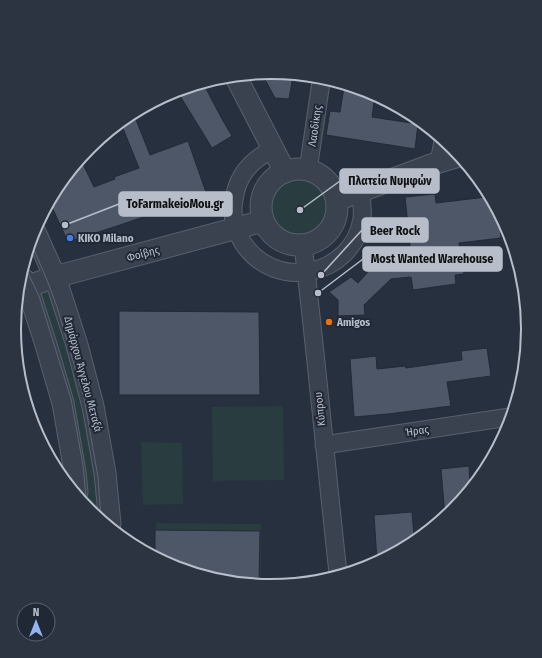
<svg xmlns="http://www.w3.org/2000/svg" width="542" height="658" font-family="'Fira Sans Condensed',sans-serif">
  <style>
    .green { fill: #293d40 }
    .building { fill: #4d5768; stroke: #222937 }
    .lines { fill: none; stroke-linecap: round; stroke-linejoin: round }
    .minor-casing { stroke: #59606d; stroke-width: 19 }
    .tertiary-casing { stroke: #59606d; stroke-width: 23 }
    .minor { stroke: #3b424f; stroke-width: 17 }
    .tertiary { stroke: #3b424f; stroke-width: 21 }
    .tram { stroke: #5d6676; stroke-width: 1 }
    .shop-dot { fill: #3f7fe0; stroke: #202735; stroke-width: 1.5 }
    .food-dot { fill: #e8710a; stroke: #202735; stroke-width: 1.5 }
    .labels { text-anchor: middle; dominant-baseline: central; stroke-width: 4; stroke-linejoin: round; paint-order: stroke }
    .street-label { font-size: 11px; fill: #b7beca; stroke: #202735 }
    .poi-label { font-size: 11px; font-weight: bold; fill: #b7beca; stroke: #202735; text-anchor: start }
    .rim { fill: none; stroke: #b7beca; stroke-width: 2 }
    .leader { fill: none; stroke: #b7beca; stroke-width: 1.5 }
    .callout-dot { fill: #b7beca; stroke: #202735; stroke-width: 1.5 }
    .callout { fill: #b7beca; stroke: #b7beca; stroke-width: 1.5 }
    .callout-label { font-size: 12px; text-anchor: middle; font-weight: bold; fill: #111 }
  </style>
  <rect width="100%" height="100%" fill="#27303f"/>
  <g class="green">
    <circle cx="300" cy="207" r="31"/>
    <path d="M52,287L76,360L104,520L89,511L83,502L80,472L33,292Z"/>
    <path d="M283,406L284,480L213,481L212,407Z"/>
    <path d="M141,442L182,443L183,504L143,505Z"/>
    <path d="M156,523L261,524V584L172,566L156,555Z"/>
  </g>
  <g class="building">
    <path d="M271,72L293,76L289,99L275,98L262,74Z"/>
    <path d="M204,85L222,119L232,136L212,148L177,91Z"/>
    <path d="M344,87L370,92L375,95L372,117L418,124L415,149L326,135L330,111L340,112Z"/>
    <path d="M135,117L150,155L188,141L207,195L123,224L68,242L51,205L81,160L94,187L115,179L114,177L139,168L122,126Z"/>
    <path d="M435,194L436,203L486,197L499,217L501,238L459,243L464,274L455,275L456,284L413,290L411,277L391,279L364,305L365,315L338,316V300L329,292L351,277L358,283L375,264L383,250L412,265L405,197Z"/>
    <path d="M119,311L259,312L260,395H119Z"/>
    <path d="M487,348L491,376L447,382L451,406L388,414L354,417L350,359L376,356L377,369L405,366L406,368L462,360L461,351Z"/>
    <path d="M469,466L470,485L453,511L445,516L441,469Z"/>
    <path d="M412,512L414,536L377,561L374,515Z"/>
    <path d="M155,530L260,531L259,584L172,566L155,554Z"/>
  </g>
  <g class="lines">
    <g class="minor-casing">
      <g id="minor">
        <path d="M273,149C251,160 237,175 234,200C231,215 235,230 243,243C275,292 352,277 362,219C363,210 362,201 360,192"/>
        <path d="M439,162L443,141"/>
        <path d="M308,170L321,82"/>
        <path d="M303,245C316,354 326,464 338,573"/>
        <path d="M324,445L510,417"/>
      </g>
    </g>
    <g class="tertiary-casing">
      <g id="tertiary">
        <path d="M237,79L285,172"/>
        <circle cx="299" cy="207" r="38"/>
        <path d="M337,200L439,162L459,156"/>
        <path d="M34,230L55,277L77,345L93,406L105,473L110,524"/>
        <path d="M24,280L27,286L47,348L63,403L75,472L77,492"/>
        <path d="M22,288L55,277L263,221"/>
      </g>
    </g>
    <use href="#minor" class="minor"/>
    <use href="#tertiary" class="tertiary"/>
    <g class="tram">
      <path d="M31,243L47,280L57,307L84,398L98,477L101,519"/>
      <path d="M26,269L39,296L71,399L83,465L87,508"/>
    </g>
  </g>
  <circle class="shop-dot" cx="70" cy="238" r="4"/>
  <circle class="food-dot" cx="329" cy="322" r="4"/>
  <g class="labels">
    <g class="street-label">
      <text transform="translate(315 126) rotate(-82)">Λαοδίκης</text>
      <text transform="translate(143 254) rotate(-15)">Φοίβης</text>
      <text transform="translate(83 374) rotate(75)">Δημάρχου Άγγελου Μεταξά</text>
      <text transform="translate(320 409) rotate(-96)">Κύπρου</text>
      <text transform="translate(417 431) rotate(-8)">Ήρας</text>
    </g>
    <g class="poi-label">
      <text x="78" y="238">KIKO Milano</text>
      <text x="337" y="322">Amigos</text>
    </g>
  </g>
  <path d="M0 0H542V658H0ZM21 329a250 250 0 1 1 500 0a250 250 0 1 1-500 0Z" fill="#2c3341" fill-rule="evenodd"/>
  <path class="rim" d="M21 329a250 250 0 1 1 500 0a250 250 0 1 1-500 0Z"/>
  <path class="leader" d="M300 210L340 181M65 225L119 204M321 275L362 230M318 293L363 259"/>
  <g class="callout-dot">
    <circle cx="300" cy="210" r="4"/>
    <circle cx="65" cy="225" r="4"/>
    <circle cx="321" cy="275" r="4"/>
    <circle cx="318" cy="293" r="4"/>
  </g>
  <g class="callout">
    <rect x="340" y="169" width="99" height="24" rx="4"/>
    <rect x="119" y="192" width="113" height="24" rx="4"/>
    <rect x="362" y="218" width="66" height="24" rx="4"/>
    <rect x="363" y="247" width="139" height="24" rx="4"/>
  </g>
  <g class="callout-label">
    <text x="390" y="185">Πλατεία Νυμφών</text>
    <text x="175" y="208">ToFarmakeioMou.gr</text>
    <text x="395" y="235">Beer Rock</text>
    <text x="432" y="263">Most Wanted Warehouse</text>
  </g>
  <g transform="translate(36 622)"><circle r="19" fill="#202735" stroke="#5c6371"/>
  <path d="M0-3L7 15L0 10L-7 15Z" fill="#93b4f3"/>
  <text y="-6" font-size="11" font-weight="bold" text-anchor="middle" fill="#b7beca">N</text>
  </g>
</svg>
